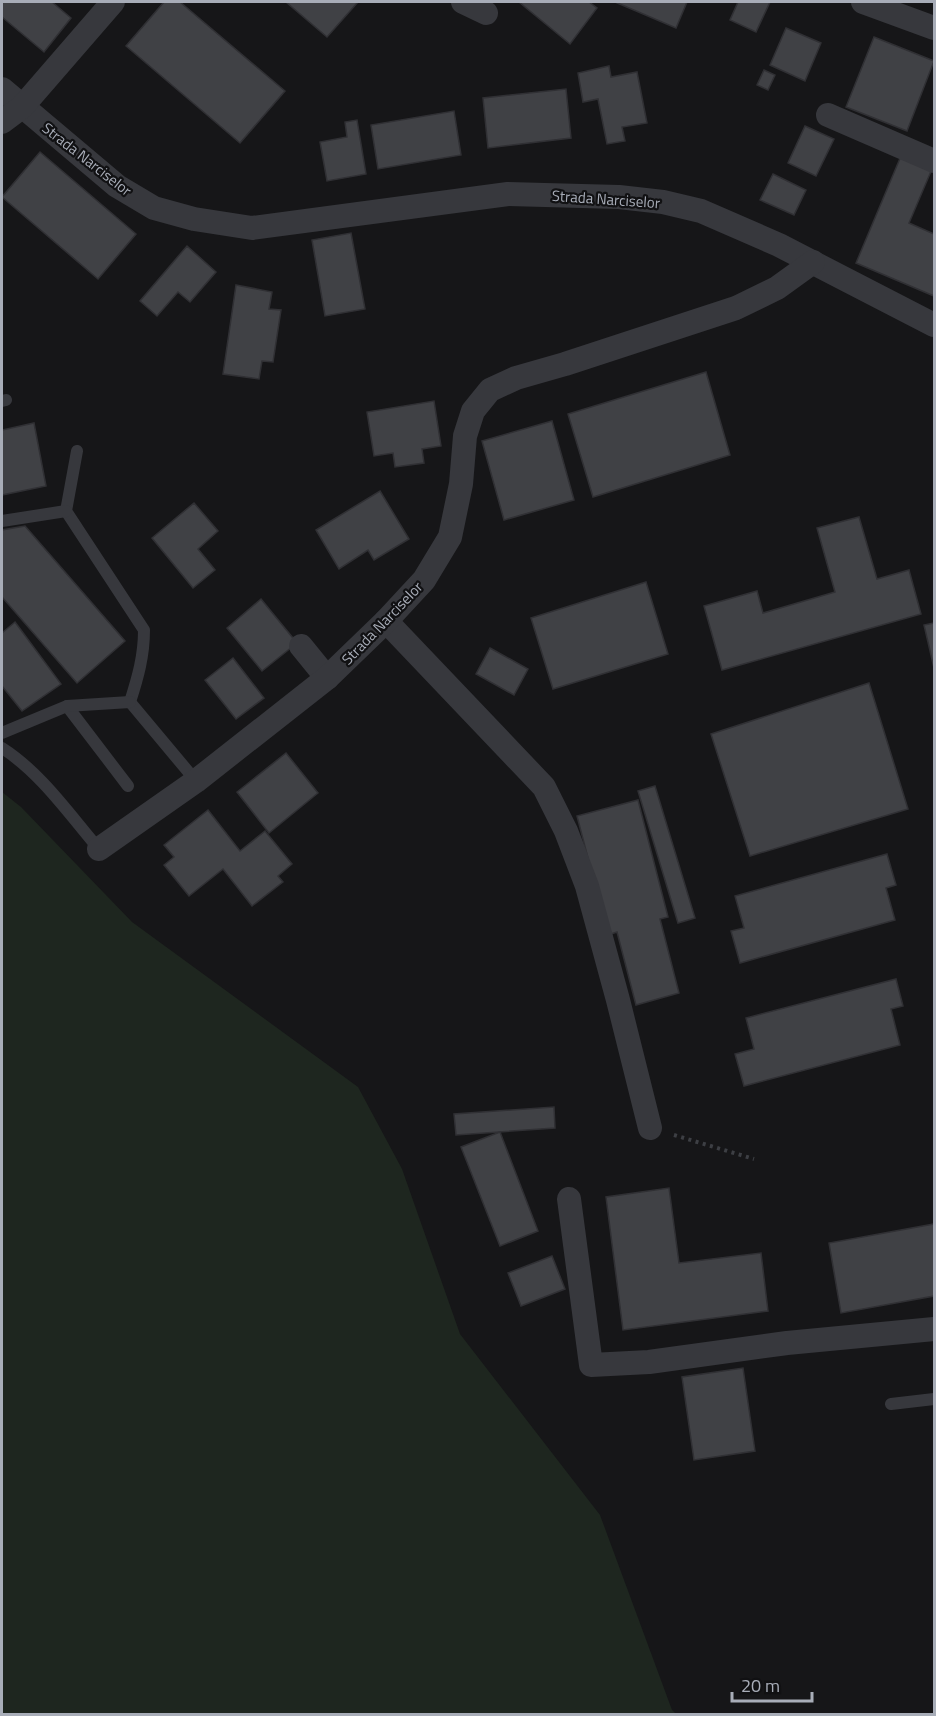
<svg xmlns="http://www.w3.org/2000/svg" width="936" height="1716" font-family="'Titillium Web',sans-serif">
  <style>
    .green { fill: #1e261f }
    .building { fill: #404145; stroke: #303034; stroke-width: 1.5 }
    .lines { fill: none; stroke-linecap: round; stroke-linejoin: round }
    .path { stroke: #3d3f44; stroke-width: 4; stroke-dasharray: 3 4.5; stroke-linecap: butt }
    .service { stroke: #37383d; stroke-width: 12 }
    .minor { stroke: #37383d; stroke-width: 24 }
    .labels { text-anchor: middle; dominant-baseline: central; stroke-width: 4.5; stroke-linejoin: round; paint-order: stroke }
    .street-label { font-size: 15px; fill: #a8adb8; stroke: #111113 }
  </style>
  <rect width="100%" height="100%" fill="#161618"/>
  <path class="green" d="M2,792L21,807L132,922L358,1087L402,1169L460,1334L600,1515L672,1710L676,1714H2Z"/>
  <g class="building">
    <path d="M2,2H52L71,18L44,52L2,17Z"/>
    <path d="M164,2H180L285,91L240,143L126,46Z"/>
    <path d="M286,2H358L327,37Z"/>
    <path d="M519,2H589L597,8L570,44Z"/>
    <path d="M615,2H687L676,28Z"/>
    <path d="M738,2H770L756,32L730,20Z"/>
    <path d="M786,28L821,43L805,81L770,65Z"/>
    <path d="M874,37L934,61L907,131L846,107Z"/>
    <path d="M609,66L611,77L637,72L647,123L622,127L625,141L607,144L598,99L583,102L578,73Z"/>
    <path d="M764,70L775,75L768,90L757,85Z"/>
    <path d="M566,89L571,138L488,148L483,98Z"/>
    <path d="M454,111L461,155L378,169L371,125Z"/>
    <path d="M357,120L366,174L327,181L320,142L347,137L345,122Z"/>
    <path d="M805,126L834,139L816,176L788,163Z"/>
    <path d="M40,152L136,234L98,279L2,197Z"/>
    <path d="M901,156L932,169L909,223L934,234V296L856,263Z"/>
    <path d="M773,174L806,190L794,215L760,200Z"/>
    <path d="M351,233L365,309L325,316L312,240Z"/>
    <path d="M187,246L216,272L190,302L178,292L157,316L140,301Z"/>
    <path d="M236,285L272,292L269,309L281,310L273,362L262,361L259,379L223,374Z"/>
    <path d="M706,372L730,455L593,497L568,414Z"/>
    <path d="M434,401L441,446L422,449L424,463L395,467L393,453L374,456L367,412Z"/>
    <path d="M552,421L574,500L504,520L482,441Z"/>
    <path d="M34,423L46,486L2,495V430Z"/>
    <path d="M380,491L409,539L374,560L368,550L339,569L316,530Z"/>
    <path d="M194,503L218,531L198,549L215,570L193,588L152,538Z"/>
    <path d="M859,517L877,579L909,570L921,614L722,670L704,606L757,591L763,613L835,592L817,528Z"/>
    <path d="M25,526L125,641L77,683L2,597V530Z"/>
    <path d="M646,582L668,654L553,689L531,618Z"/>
    <path d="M261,599L297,643L262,671L227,628Z"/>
    <path d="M15,622L61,684L22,711L2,686V633Z"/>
    <path d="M934,623V668L924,625Z"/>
    <path d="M490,648L528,669L514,695L476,674Z"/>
    <path d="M233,658L264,698L236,719L205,680Z"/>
    <path d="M869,683L908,809L750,856L711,734Z"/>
    <path d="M286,753L318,793L269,833L237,792Z"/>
    <path d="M655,786L695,918L678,923L638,791Z"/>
    <path d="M638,800L668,917L660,919L679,993L636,1005L617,932L608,935L577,816Z"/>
    <path d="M208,810L240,851L265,831L292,864L278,876L283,882L252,906L223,869L189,896L164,865L174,857L164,845Z"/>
    <path d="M887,854L896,885L886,888L895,920L740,963L731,931L744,928L735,896Z"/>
    <path d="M896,979L903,1006L891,1009L900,1045L744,1086L735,1054L754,1049L746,1018Z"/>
    <path d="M554,1107L555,1128L456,1135L454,1114Z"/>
    <path d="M500,1132L538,1231L500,1246L461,1147Z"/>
    <path d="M669,1188L679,1263L761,1253L768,1311L623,1330L606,1197Z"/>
    <path d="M934,1224V1296L841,1313L829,1243Z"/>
    <path d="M552,1256L565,1289L521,1306L508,1273Z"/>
    <path d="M743,1368L755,1451L694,1460L682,1377Z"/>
  </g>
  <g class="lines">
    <path class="path" d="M674,1135L754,1159"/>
    <g class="service">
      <path d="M2,401L6,400"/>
      <path d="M77,451L66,511L144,630C144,656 138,677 130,702"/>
      <path d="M2,521L66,511"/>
      <path d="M130,702L196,781"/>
      <path d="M67,706L128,786"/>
      <path d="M2,733L67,706L130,702"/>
      <path d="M2,748C41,773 69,814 99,849"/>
      <path d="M891,1404L934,1399"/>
    </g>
    <g class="minor">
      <path d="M463,2L486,13"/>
      <path d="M863,2L934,28"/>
      <path d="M2,89L117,186L154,208L194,219L252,228L508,194L619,197L663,202L701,211L779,245L934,325"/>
      <path d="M828,115L934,161"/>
      <path d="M2,122L22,107L113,2"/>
      <path d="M386,621L544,787L566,831L587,886L618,1000L650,1128"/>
      <path d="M301,646L327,678"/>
      <path d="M99,849L196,781L327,678L386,621L424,580L450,537L461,484L465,436L473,411L490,390L516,378L565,364L736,308L777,288L813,262"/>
      <path d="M569,1199L591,1365L649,1362L787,1343L934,1329"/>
    </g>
  </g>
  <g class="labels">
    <g class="street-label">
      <text transform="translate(87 159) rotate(38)">Strada Narciselor</text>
      <text transform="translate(606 199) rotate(4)">Strada Narciselor</text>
      <text transform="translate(382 623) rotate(-46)">Strada Narciselor</text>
    </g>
  </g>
  <rect width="936" height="1716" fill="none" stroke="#a8adb8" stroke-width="6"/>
  <path d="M732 1692v9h80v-9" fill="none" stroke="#a8adb8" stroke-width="3"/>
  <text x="741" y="1692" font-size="18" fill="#a8adb8" stroke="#111113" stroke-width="4.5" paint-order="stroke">20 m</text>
</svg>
